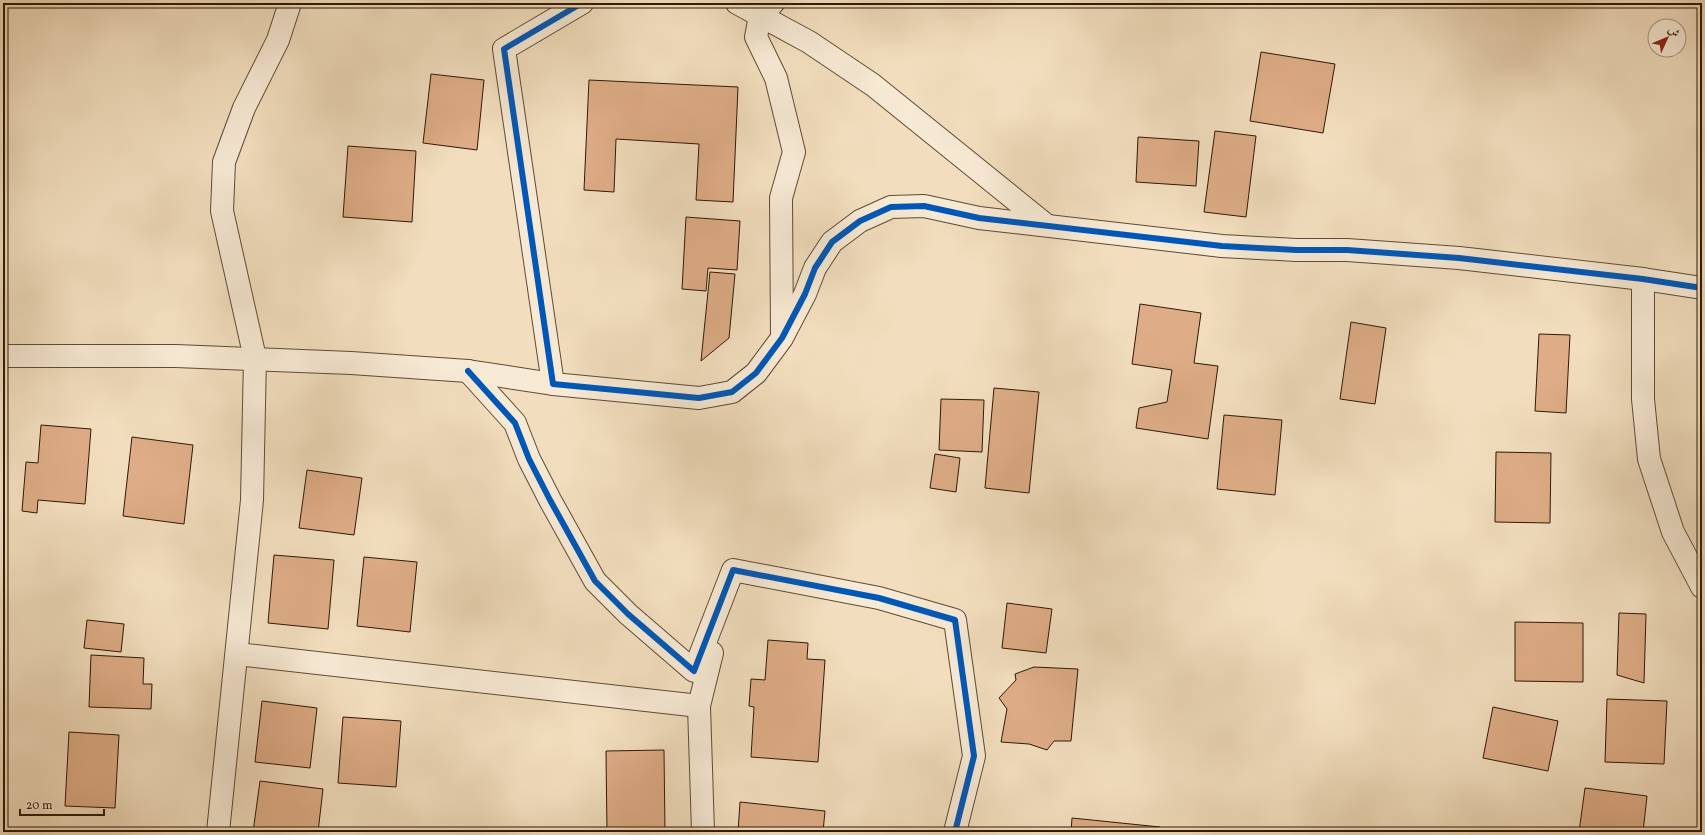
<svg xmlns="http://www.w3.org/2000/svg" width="1705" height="835" font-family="Vollkorn,Amiri,serif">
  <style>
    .building { fill: #dead87; stroke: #2e1805 }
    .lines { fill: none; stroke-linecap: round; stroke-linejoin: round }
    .street-casing { stroke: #5f4a33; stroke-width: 24 }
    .street { stroke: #f7ead5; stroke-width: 22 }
    .cycleway-casing { stroke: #f7ead5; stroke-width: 8 }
    .cycleway { stroke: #0057b8; stroke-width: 6 }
  </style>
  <rect width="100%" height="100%" fill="#f2debe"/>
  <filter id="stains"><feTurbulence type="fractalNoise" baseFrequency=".005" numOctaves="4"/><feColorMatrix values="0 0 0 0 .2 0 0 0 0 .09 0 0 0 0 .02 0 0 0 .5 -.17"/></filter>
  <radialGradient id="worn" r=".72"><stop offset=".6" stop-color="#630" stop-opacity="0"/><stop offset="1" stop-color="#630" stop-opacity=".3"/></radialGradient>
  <g class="building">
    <path d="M1261,52L1335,64L1323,133L1250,121Z"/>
    <path d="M431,74L484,80L477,150L423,143Z"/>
    <path d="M589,80L738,87L733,202L696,200L699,144L616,139L614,192L584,190Z"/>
    <path d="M1215,131L1256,136L1246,217L1204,212Z"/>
    <path d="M1138,137L1199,141L1196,186L1136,182Z"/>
    <path d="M348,146L416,151L412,222L343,217Z"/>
    <path d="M686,217L740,221L737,270L708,268L706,291L682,289Z"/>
    <path d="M710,272L735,274L729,338L701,361Z"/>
    <path d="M1140,304L1201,313L1194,363L1218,366L1208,439L1136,428L1139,408L1167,402L1172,370L1132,364Z"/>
    <path d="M1351,322L1386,328L1375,404L1340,399Z"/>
    <path d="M1539,334L1570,335L1566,413L1535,411Z"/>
    <path d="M994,388L1039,392L1029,493L985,488Z"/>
    <path d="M941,399L984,400L982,452L939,450Z"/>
    <path d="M1224,415L1282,420L1275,495L1217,489Z"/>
    <path d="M41,425L91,429L85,504L38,500L37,513L22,511L26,462L38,463Z"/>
    <path d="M132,437L193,445L184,524L123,516Z"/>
    <path d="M1496,452L1551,453L1550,523L1495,522Z"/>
    <path d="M935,454L960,458L956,492L930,488Z"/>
    <path d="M307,470L362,478L354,535L299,528Z"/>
    <path d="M274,555L334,560L328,629L268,623Z"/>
    <path d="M364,557L417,562L410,632L357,626Z"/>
    <path d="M1007,603L1052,609L1046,653L1002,648Z"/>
    <path d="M1619,613L1646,614L1644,683L1617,675Z"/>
    <path d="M87,620L124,624L121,652L84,648Z"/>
    <path d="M1515,622L1583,623V682L1515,681Z"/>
    <path d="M768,640L808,643L807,659L825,660L818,762L751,757L754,707L749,706L751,679L765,680Z"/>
    <path d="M91,655L144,658L143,684H152L151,709L89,707Z"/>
    <path d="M1034,667L1078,669L1071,741H1054L1047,750L1029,744L1001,742L1007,709L999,698L1016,680L1015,674Z"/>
    <path d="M1607,699L1667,701L1664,764L1605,762Z"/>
    <path d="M262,701L317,708L310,768L255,762Z"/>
    <path d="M1493,707L1558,721L1548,771L1483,758Z"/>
    <path d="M343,717L401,721L396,787L338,783Z"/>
    <path d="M69,732L119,735L115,808L65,806Z"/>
    <path d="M664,750L665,832H607L606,751Z"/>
    <path d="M260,781L323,789L318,832H253Z"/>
    <path d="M1585,788L1647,796L1643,832H1579Z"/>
    <path d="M740,802L825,811L823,832H738Z"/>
    <path d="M1072,818L1160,827L1159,832H1071Z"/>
  </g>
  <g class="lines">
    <g class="street-casing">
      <g id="street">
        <path d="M582,3L504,49L553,384L699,398L732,392L756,373L782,338L805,294L815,268L832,242L860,221L891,207L924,206L979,218L1222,246L1296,250H1347L1459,258L1643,279L1702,288"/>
        <path d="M737,3L809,42L873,85L1045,224"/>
        <path d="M773,3L760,16L756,37L776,78L794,152L781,198L782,335"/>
        <path d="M1643,279V399L1649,459L1673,532L1702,587"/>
        <path d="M3,356H176L351,363L468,371L553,384"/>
        <path d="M468,371L515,423L529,459L550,500L595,581L628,614L694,671L733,570L879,598L955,620L974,756L955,832"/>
        <path d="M237,654L699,706"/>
        <path d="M218,832L252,500L255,358L222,211L224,162L244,108L278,40L290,3"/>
        <path d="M703,832L699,706L712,653"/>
      </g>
    </g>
    <use href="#street" class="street"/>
    <g class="cycleway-casing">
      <g id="cycleway">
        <path d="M582,3L504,49L553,384L699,398L732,392L756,373L782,338L805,294L815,268L832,242L860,221L891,207L924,206L979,218L1222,246L1296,250H1347L1459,258L1643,279L1702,288"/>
        <path d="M468,371L515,423L529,459L550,500L595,581L628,614L694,671L733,570L879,598L955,620L974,756L955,832"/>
      </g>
    </g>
    <use href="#cycleway" class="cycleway"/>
  </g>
  <rect width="1705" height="835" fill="none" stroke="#f2debe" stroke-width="16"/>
  <rect x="4" y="4" width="1697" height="827" fill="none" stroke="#2e1805" stroke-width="2"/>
  <rect x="8" y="8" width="1689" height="819" fill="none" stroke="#2e1805"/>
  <g transform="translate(1667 38) rotate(46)"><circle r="19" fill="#f7ead5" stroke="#a79682"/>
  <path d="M0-3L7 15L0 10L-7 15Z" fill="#8f2418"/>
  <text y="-6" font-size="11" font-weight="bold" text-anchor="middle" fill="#2e1805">ش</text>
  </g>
  <path d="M20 809v6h84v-6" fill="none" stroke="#2e1805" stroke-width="2"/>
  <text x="26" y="809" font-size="12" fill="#2e1805" stroke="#f7ead5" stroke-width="3" paint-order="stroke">20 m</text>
  <rect width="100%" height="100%" filter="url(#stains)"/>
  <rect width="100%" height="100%" fill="url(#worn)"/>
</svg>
